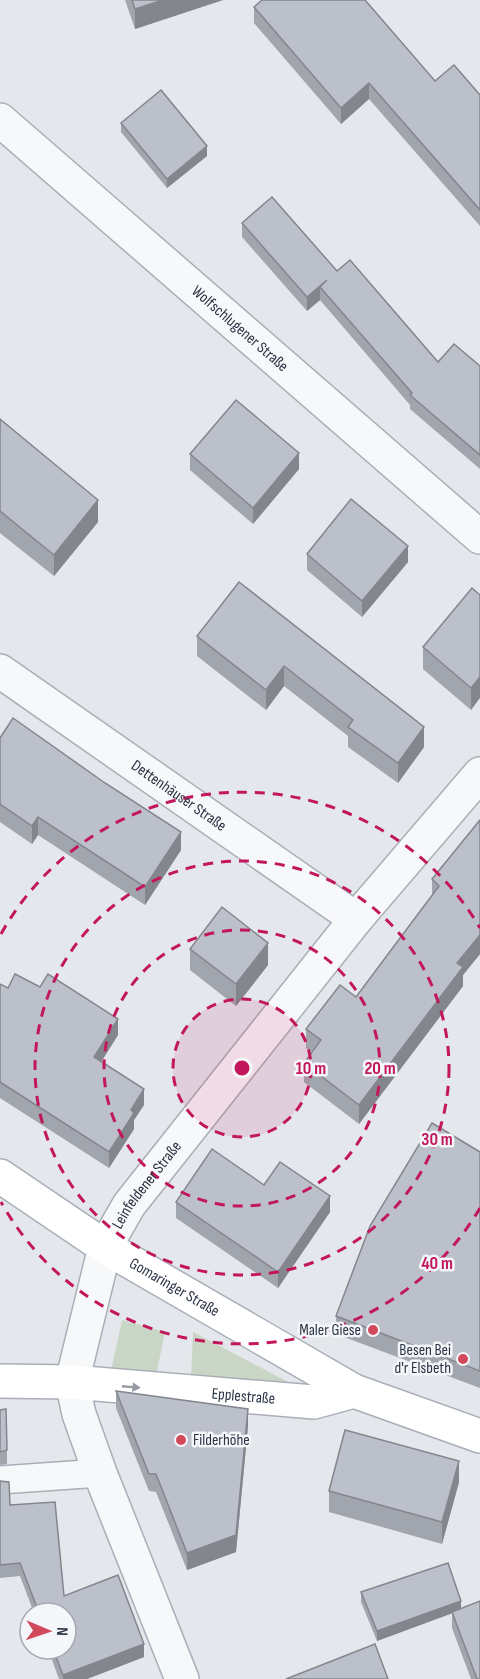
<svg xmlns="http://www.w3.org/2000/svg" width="480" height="1679" font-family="'Sofia Sans Condensed',sans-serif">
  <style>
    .green { fill: #c9d6c5 }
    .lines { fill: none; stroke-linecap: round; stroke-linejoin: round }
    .lane-casing { stroke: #a9aeb7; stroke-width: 30 }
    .street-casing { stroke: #a9aeb7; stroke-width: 36 }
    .secondary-casing { stroke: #a9aeb7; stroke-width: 36 }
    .lane { stroke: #f7f8fa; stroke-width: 27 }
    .street { stroke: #f7f8fa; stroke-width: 33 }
    .secondary { stroke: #fff; stroke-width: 33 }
    .wall { fill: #a1a5ae }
    .shaded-wall { fill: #83868d }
    .building { fill: #bbc0ca; stroke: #83868d; stroke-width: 1.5 }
    .oneway { fill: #959aa2 }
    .ring { fill: none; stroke: #c2185b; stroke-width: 3; stroke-dasharray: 10 8 }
    .poi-dot { fill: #d1495b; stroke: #f4f6f9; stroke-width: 2 }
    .labels { text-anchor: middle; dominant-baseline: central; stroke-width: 5; stroke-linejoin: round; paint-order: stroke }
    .street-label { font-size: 16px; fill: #2b3445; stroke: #f4f6f9 }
    .poi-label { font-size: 16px; fill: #2b3445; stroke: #f4f6f9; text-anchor: end }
    .centre { fill: #c2185b; stroke: #f4f6f9; stroke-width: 3 }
    .ring-label { font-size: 18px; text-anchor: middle; font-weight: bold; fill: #c2185b; stroke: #f4f6f9; stroke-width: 5; stroke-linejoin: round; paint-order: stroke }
  </style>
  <rect width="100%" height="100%" fill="#e4e7ec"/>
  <g class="green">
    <path d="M122,1320L165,1332L156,1376L111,1371Z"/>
    <path d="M193,1332L294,1385L191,1379Z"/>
  </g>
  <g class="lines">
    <g class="lane-casing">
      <path id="lane" d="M0,1480L100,1473"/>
    </g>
    <g class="street-casing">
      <g id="street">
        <path id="s1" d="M0,120L480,537"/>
        <path id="s2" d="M0,671L356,919"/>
        <path id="s3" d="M182,1679L100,1473L79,1414L72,1382L105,1247L129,1205L356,919L480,774"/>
      </g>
    </g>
    <g class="secondary-casing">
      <g id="secondary">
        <path id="s4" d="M0,1176L105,1247L354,1391L480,1436"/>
        <path id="s5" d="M0,1381L72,1382L314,1402L354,1391"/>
      </g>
    </g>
    <use href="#lane" class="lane"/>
    <use href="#street" class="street"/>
    <use href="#secondary" class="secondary"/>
  </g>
  <g class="wall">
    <path d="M125,0H223L135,29Z"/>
    <path d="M254,7L435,81L480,95V226L369,99L341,124L254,23Z"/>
    <path d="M121,123L207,156L167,188L121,132Z"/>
    <path d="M242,223L337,271L438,362L480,366V469L410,409V405L320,300L307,311L242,237Z"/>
    <path d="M0,419L98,522L54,576L0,533Z"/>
    <path d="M190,454L299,469L253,524L190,470Z"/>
    <path d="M307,554L408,562L362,617L307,570Z"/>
    <path d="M239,582L424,747L398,783L348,747V736L284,686L266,710L197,656V636Z"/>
    <path d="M472,588L471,710L423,669V647Z"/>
    <path d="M0,738L105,783L181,850L145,905L38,835L32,844L0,822Z"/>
    <path d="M480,820V954L463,975V986L359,1124L304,1082V1063L312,1052L306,1048V1029L356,997L432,897V879Z"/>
    <path d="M190,949L268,965L236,1006L190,970Z"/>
    <path d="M0,984L118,1035L101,1062L144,1105L134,1120V1129L109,1168L0,1098Z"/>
    <path d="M480,1152V1388L336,1334V1316Z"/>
    <path d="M264,1185L330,1212L278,1288L176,1218V1202Z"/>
    <path d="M116,1391L248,1426L236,1552L187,1570L156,1492L149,1491L116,1408Z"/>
    <path d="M0,1410L7,1450V1464L0,1465Z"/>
    <path d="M0,1481L10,1505L64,1596L144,1657L87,1679H59L48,1649H66V1613H34L20,1576L0,1578Z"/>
    <path d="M459,1482L442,1544L329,1512V1491Z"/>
    <path d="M361,1592L461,1609L480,1679H471L452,1628V1613L377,1641L361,1602Z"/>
  </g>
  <g class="shaded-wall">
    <path d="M163,0H223L135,29V9Z"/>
    <path d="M369,83V99L341,124V108Z"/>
    <path d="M207,146V156L167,188V179Z"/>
    <path d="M327,280L320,287V300L307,311V297Z"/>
    <path d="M299,453V469L253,524V508Z"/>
    <path d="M98,500V522L54,576V555Z"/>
    <path d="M408,546V562L362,617V601Z"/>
    <path d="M284,666V686L266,710V690Z"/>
    <path d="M480,677V698L471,710V688Z"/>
    <path d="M424,727V747L398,783V763Z"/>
    <path d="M38,817V835L32,844V826Z"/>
    <path d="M181,832V850L145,905V887Z"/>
    <path d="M480,935V954L463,975V986L359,1124V1105L457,963Z"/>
    <path d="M268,943V965L236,1006V984Z"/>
    <path d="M118,1019V1035L94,1073V1057Z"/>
    <path d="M144,1089V1105L134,1120V1129L109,1168V1152L131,1110Z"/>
    <path d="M330,1196V1212L278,1288V1272Z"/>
    <path d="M248,1409V1426L236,1552L187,1570V1553Z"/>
    <path d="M459,1461V1482L442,1544V1522Z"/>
    <path d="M461,1601V1610L377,1641V1631Z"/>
    <path d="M144,1644V1657L87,1679H63V1675Z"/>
  </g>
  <g class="building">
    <path d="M132,0H163L135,9Z"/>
    <path d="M262,0H365L435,81L454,65L480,95V210L369,83L341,108L254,7Z"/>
    <path d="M161,90L207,146L167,179L121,123Z"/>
    <path d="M272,197L337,271L350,260L438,362L454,344L480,366V455L410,395L412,393L320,287L327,280L307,297L242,223Z"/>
    <path d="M236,400L299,453L253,508L190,454Z"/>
    <path d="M0,419L98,500L54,555L0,511Z"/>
    <path d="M351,499L408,546L362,601L307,554Z"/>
    <path d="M239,582L424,727L398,763L348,727L353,720L284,666L266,690L197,636Z"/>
    <path d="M472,588L480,595V677L471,688L423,647Z"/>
    <path d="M13,718L105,783L181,832L145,887L38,817L32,826L0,804V738Z"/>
    <path d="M480,820V935L457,963L463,967L359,1105L304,1063L321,1040L306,1029L340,985L356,997L439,886L432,879Z"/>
    <path d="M222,907L268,943L236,984L190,949Z"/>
    <path d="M15,974L40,987L48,974L118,1019L94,1057L144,1089L131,1110L134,1113L109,1152L0,1082V984L8,988Z"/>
    <path d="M432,1123L480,1152V1371L336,1316L370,1226Z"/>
    <path d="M212,1149L264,1185L280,1162L330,1196L278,1272L176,1202Z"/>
    <path d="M116,1391L248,1409L236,1535L187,1553L156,1474H149Z"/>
    <path d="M6,1409L7,1450L0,1452V1410Z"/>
    <path d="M345,1430L459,1461L442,1522L329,1491Z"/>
    <path d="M0,1481L9,1482L10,1505L55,1502L64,1596L118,1575L144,1644L63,1675L53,1649H66V1613H39L20,1563L0,1565Z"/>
    <path d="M448,1563L461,1601L377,1631L361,1592Z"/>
    <path d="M480,1601V1679H477L452,1612Z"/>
    <path d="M375,1644L388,1679H286Z"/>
  </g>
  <defs><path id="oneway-solid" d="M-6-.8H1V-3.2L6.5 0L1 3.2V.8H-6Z" transform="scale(1.5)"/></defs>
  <use class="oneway" href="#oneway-solid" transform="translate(131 1387) rotate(5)"/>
  <circle cx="242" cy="1068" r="69" fill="#c2185b" fill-opacity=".12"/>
  <g class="ring">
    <circle cx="242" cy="1068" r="69"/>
    <circle cx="242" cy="1068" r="138"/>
    <circle cx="242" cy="1068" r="207"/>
    <path d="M480 1208A276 276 0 0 1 1 1202M1 934A276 276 0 0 1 480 928"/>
  </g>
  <g class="poi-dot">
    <circle cx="373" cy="1330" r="6"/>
    <circle cx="463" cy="1359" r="6"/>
    <circle cx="181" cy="1440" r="6"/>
  </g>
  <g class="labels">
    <g class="street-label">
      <text stroke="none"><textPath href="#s1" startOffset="318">Wolfschlugener Straße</textPath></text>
      <text stroke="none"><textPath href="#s2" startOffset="218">Dettenhäuser Straße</textPath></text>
      <text stroke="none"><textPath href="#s3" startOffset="531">Leinfeldener Straße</textPath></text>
      <text stroke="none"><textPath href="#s4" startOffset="207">Gomaringer Straße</textPath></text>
      <text stroke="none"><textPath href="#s5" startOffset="244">Epplestraße</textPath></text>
    </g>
    <g class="poi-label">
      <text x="361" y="1330">Maler Giese</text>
      <text x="451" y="1350">Besen Bei<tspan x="451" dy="18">d'r Elsbeth</tspan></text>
      <text x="193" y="1440" text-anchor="start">Filderhöhe</text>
    </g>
  </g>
  <circle cx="242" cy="1068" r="9" class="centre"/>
  <g class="ring-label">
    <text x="311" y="1074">10 m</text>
    <text x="380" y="1074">20 m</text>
    <text x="437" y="1145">30 m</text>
    <text x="437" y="1269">40 m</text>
  </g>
  <g transform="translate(48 1631) rotate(92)"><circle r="28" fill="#f4f6f9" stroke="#a4a8b1" stroke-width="1.5"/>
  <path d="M0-4.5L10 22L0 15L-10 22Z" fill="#d1495b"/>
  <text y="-9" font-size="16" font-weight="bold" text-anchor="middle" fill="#2b3445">N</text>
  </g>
</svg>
